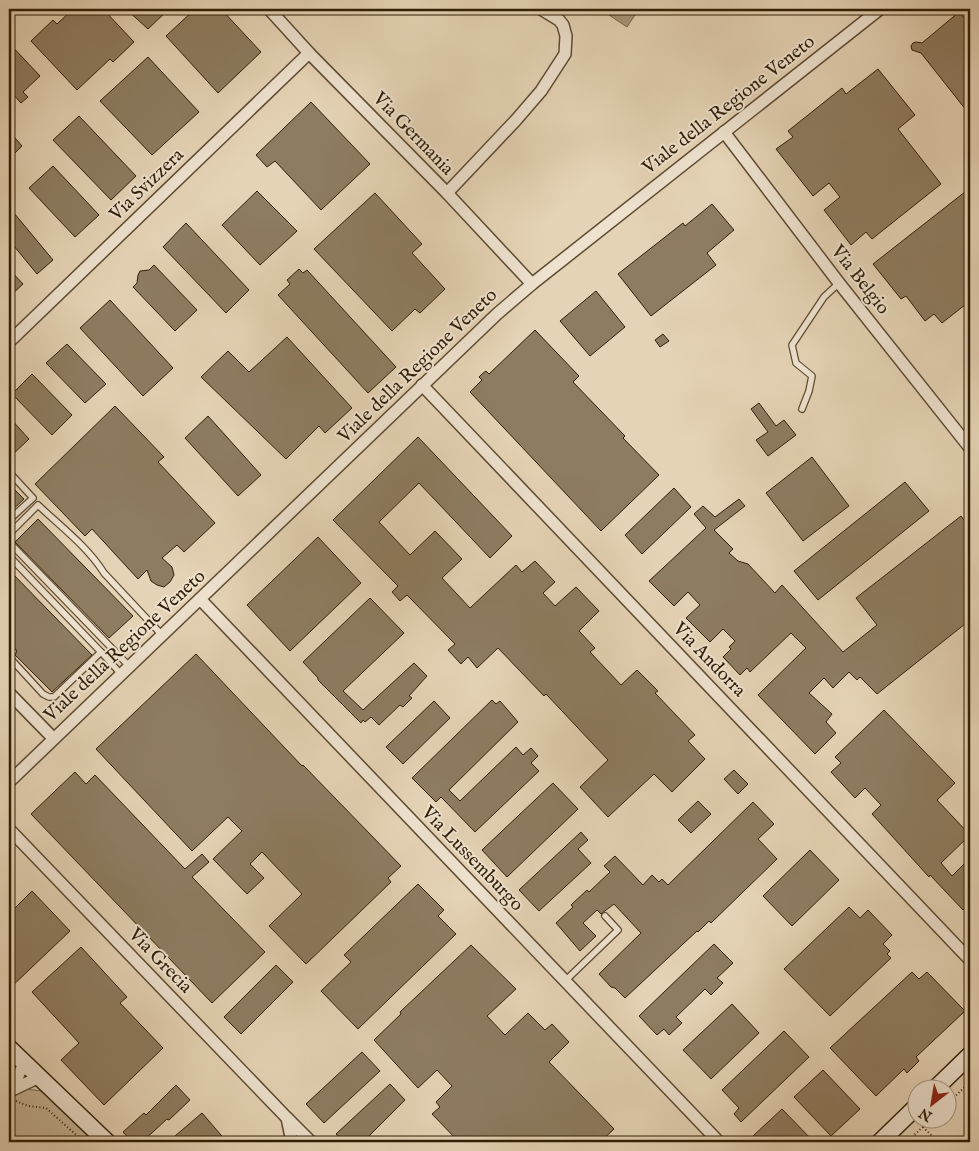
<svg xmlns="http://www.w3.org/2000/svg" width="979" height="1151" font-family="'IM FELL English',serif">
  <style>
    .green { fill: #c6b497; stroke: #7b694e }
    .water { fill: #a7957a; stroke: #77654c }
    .building { fill: #8e7c61; stroke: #301e06 }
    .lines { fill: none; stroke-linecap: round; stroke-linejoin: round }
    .lane-casing { stroke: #5d4b32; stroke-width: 8 }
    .street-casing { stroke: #5d4b32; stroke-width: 14 }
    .secondary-casing { stroke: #301e06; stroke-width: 19 }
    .path { stroke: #301e06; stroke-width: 2; stroke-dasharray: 1 2.5; stroke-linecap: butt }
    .lane { stroke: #eee2cf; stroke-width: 5.5 }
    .street { stroke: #eee2cf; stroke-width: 11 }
    .secondary { stroke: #eee2cf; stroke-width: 16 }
    .labels { text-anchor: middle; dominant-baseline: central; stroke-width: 4; stroke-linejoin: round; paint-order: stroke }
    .street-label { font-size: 19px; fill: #301e06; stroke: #eee2cf }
  </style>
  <rect width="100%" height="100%" fill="#e5d3b5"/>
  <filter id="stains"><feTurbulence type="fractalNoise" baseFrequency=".004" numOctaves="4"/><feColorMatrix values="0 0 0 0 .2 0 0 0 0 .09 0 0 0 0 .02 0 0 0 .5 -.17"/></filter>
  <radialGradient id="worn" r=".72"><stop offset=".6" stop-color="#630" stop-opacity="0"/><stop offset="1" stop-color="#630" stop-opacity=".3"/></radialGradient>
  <path class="green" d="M23,1089L43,1091L98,1142H9V1101Z"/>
  <path class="water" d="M600,9H639L627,27Z"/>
  <g class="building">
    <path d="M73,9H103L134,42L113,62L110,59L77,90L31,41L53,20L57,24Z"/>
    <path d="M126,9H169L148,29Z"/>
    <path d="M195,9H221L261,52L218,93L166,36Z"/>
    <path d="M959,12L970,25V115L921,53L912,50L911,46L913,43L916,42L922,43Z"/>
    <path d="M9,43L40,76L23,92L28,97L21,103L9,90Z"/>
    <path d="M148,57L199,112L152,155L100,101Z"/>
    <path d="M878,69L915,115L898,129L941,184L872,239L866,232L851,245L824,210L840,197L829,183L813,196L776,149L793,137L788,131L842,88L846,94Z"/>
    <path d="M311,102L370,164L321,210L275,161L267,167L256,155Z"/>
    <path d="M79,116L136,176L111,200L53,140Z"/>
    <path d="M9,131L22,146L9,159Z"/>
    <path d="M53,166L99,215L75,237L29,188Z"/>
    <path d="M970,188V301L942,323L934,314L925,321L906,296L901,299L873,264Z"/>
    <path d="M257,191L297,231L260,265L222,225Z"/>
    <path d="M375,193L422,244L412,253L445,289L420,313L415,309L392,331L314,249Z"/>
    <path d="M712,204L734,230L707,253L716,265L651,316L618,274L683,223L685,226Z"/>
    <path d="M9,207L53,260L37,274L9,240Z"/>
    <path d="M186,223L249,290L226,313L163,247Z"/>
    <path d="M154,265L197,310L175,331L133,287L137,283L138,275L140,271L149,270Z"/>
    <path d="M9,269L23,284L9,297Z"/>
    <path d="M299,269L303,273L307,270L396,367L368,393L278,295L290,284L287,280Z"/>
    <path d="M596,291L625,327L590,356L560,321Z"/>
    <path d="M110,300L173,368L143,396L80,328Z"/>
    <path d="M535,330L579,376L573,382L625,436L623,438L659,475L601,531L470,392L482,380L479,377L482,374L486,371L489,374Z"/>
    <path d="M663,334L669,341L660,347L655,340Z"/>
    <path d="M287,337L352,408L325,433L319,426L286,459L201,377L228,351L249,372Z"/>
    <path d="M67,344L106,384L85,403L46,363Z"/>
    <path d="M32,374L72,415L52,435L12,394Z"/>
    <path d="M759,403L776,426L784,420L796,435L768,456L756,440L768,432L751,409Z"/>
    <path d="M115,406L164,457L158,462L215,523L184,552L177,545L162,558L172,567L174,575L170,582L164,587L157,585L151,581L147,570L138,579L92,529L85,536L35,484Z"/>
    <path d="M208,416L261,475L238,496L185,438Z"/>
    <path d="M9,417L29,439L9,458Z"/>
    <path d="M418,437L512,536L490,558L419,483L379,522L410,555L435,531L462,559L442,578L470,608L516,565L522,572L535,561L555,582L543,593L555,606L576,587L599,611L579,631L595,648L590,652L621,685L637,670L658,691L655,693L695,735L688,741L705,759L672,792L654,774L608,817L580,787L608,760L546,694L544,696L498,648L477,668L468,657L461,664L448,650L455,644L407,595L400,601L392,592L398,586L333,520Z"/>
    <path d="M812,457L849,506L803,541L766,493Z"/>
    <path d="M905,482L929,511L818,600L794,571Z"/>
    <path d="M9,484L24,499L9,513Z"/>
    <path d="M674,488L691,507L642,554L625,535Z"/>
    <path d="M739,499L745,506L714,530L733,549L729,553L738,561L748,564L775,593L782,585L843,652L877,625L856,598L961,516L970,528V551L965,555L970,561V632L965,624L877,694L860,677L857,680L849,672L833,688L824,678L809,693L832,714L826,722L836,733L815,754L758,695L806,648L791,633L750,672L747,668L740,675L723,657L731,649L729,647L735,641L723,629L710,642L686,618L700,605L688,592L674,606L649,581L706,528L694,514L703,506L715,517Z"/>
    <path d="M38,519L133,616L109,638L15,542Z"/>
    <path d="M318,537L361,583L290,651L247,605Z"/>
    <path d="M9,570L92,655L52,692L15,655L17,651L9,642Z"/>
    <path d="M370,598L404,633L343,691L363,710L414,663L427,676L409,696L412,698L403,707L400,705L379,725L371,717L365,722L363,720L361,723L318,680V678L303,662Z"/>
    <path d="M196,654L302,766L303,765L401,866L388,878L391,882L306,964L269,926L302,894L262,852L250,864L264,878L247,894L213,859L242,831L228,817L192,851L96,749Z"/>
    <path d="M492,700L496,704L500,701L518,722L449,790L460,801L516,747L523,755L531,748L538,756L531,763L539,771L475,832L441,797L436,802L412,778Z"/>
    <path d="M434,701L450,718L403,764L386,747Z"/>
    <path d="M884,710L955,783L937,800L970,835L941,863L952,876L970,858V903L963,910L930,875L929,877L872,814L881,805L865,788L855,798L831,772L841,763L835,757Z"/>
    <path d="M734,770L748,784L738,794L724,779Z"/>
    <path d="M75,772L86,784L95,775L185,869L202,854L209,862L192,877L265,952L212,1003L31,814Z"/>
    <path d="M553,783L578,809L507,877L482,850Z"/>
    <path d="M698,801L711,814L691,833L678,820Z"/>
    <path d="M753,802L774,824L758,839L777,859L711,923L709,921L698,932L697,931L625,998L615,988L611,987L599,974L641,933L614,904L601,914L597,910L583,923L596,936L580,951L556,923L573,907L571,905L587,890L589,892L610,872L604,866L615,856L643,885L652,875L659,882L662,879L668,885Z"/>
    <path d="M581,832L588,840L578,849L591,863L539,911L519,890Z"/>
    <path d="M810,850L839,880L792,926L763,896Z"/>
    <path d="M418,884L444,910L438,916L456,934L358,1029L321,991L351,962L344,955Z"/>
    <path d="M32,891L70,931L9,989V914Z"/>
    <path d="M849,907L860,918L868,910L892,935L883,944L890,951L887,954L891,958L830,1016L784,969Z"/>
    <path d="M714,944L733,963L717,978L723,983L711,995L705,989L676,1017L682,1023L669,1035L664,1029L657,1035L639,1016Z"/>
    <path d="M471,945L516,989L487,1016L505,1035L528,1013L545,1030L552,1024L569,1042L549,1062L614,1129L600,1142H459L432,1114L440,1107L436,1102L452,1086L437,1070L418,1088L374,1040L401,1014L400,1012Z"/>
    <path d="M81,947L127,997L120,1003L163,1048L104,1105L61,1060L79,1043L32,992Z"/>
    <path d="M276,965L293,982L241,1034L224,1017Z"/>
    <path d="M912,972L919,979L927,972L965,1011L916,1057L919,1061L907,1073L904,1069L876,1096L830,1048Z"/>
    <path d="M732,1004L759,1033L711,1079L683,1050Z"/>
    <path d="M784,1031L809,1057L741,1122L734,1114L739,1108L722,1090Z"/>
    <path d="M362,1052L380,1071L324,1123L306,1104Z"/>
    <path d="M823,1070L860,1109L831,1136L794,1097Z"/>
    <path d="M390,1084L405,1100L363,1142H345L336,1134Z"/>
    <path d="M176,1085L190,1100L169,1120L167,1119L142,1142H132L123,1132L144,1113L146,1115Z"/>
    <path d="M782,1109L814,1142H759L753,1136Z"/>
    <path d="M202,1113L227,1142H195L192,1138L187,1142H168Z"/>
  </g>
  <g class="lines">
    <g class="lane-casing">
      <g id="lane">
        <path d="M802,409L809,391L812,376L796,363L792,345L824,297L839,283"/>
        <path d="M9,472L33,498L9,520"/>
        <path d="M9,534L38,505C60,526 88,547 104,573L162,635"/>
        <path d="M9,542L129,666"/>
        <path d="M9,556L101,652L54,697H49L43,694L9,657"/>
        <path d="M101,652L121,674"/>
        <path d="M565,981L618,930L605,916"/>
      </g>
    </g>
    <g class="street-casing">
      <g id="street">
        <path d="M269,9L309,53L447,193L532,284"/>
        <path d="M724,132L839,283L970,448"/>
        <path d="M447,193L516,120L541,91L565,54L566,36L563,25L559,20L541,9"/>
        <path d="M9,342L309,53"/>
        <path d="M422,385L970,960"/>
        <path d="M200,599L719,1142"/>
        <path d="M9,693L53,738"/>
        <path d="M9,782L497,314L532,284L880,9"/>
        <path d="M9,829L287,1118L292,1142"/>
        <path d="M12,1090L33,1080L37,1076"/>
        <path d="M9,1093L21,1070L26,1065"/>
        <path d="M287,1118L311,1142"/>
      </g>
    </g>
    <g class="secondary-casing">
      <g id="secondary">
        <path d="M9,1048L107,1142"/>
        <path d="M936,1088L970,1055"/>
        <path d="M880,1142L916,1107"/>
      </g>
    </g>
    <g class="path">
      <path d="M16,1101L28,1106L46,1108L84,1142"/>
      <path d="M946,1105L970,1082"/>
      <path d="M923,1127L938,1142"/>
      <path d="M907,1142L932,1118"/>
    </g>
    <use href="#lane" class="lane"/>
    <use href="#street" class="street"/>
    <use href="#secondary" class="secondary"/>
  </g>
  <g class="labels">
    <g class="street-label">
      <text transform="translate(729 105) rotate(-38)">Viale della Regione Veneto</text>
      <text transform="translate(413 134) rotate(46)">Via Germania</text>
      <text transform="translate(147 185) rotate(-44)">Via Svizzera</text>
      <text transform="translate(860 280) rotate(52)">Via Belgio</text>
      <text transform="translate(418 366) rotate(-44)">Viale della Regione Veneto</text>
      <text transform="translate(125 646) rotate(-43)">Viale della Regione Veneto</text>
      <text transform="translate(709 660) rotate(46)">Via Andorra</text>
      <text transform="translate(472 859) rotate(46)">Via Lussemburgo</text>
      <text transform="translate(160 961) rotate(46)">Via Grecia</text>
    </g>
  </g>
  <rect width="979" height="1151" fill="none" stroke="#e5d3b5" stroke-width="30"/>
  <rect x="10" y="10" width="959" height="1131" fill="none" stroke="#301e06" stroke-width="2.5"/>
  <rect x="15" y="15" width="949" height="1121" fill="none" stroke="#301e06"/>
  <g transform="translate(932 1104) rotate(211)"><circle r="24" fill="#eee2cf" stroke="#a2947f"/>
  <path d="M0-4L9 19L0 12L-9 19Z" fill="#8f2418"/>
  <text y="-8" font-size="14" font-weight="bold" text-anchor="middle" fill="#301e06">N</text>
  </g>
  <rect width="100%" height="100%" filter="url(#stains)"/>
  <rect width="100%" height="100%" fill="url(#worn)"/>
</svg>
